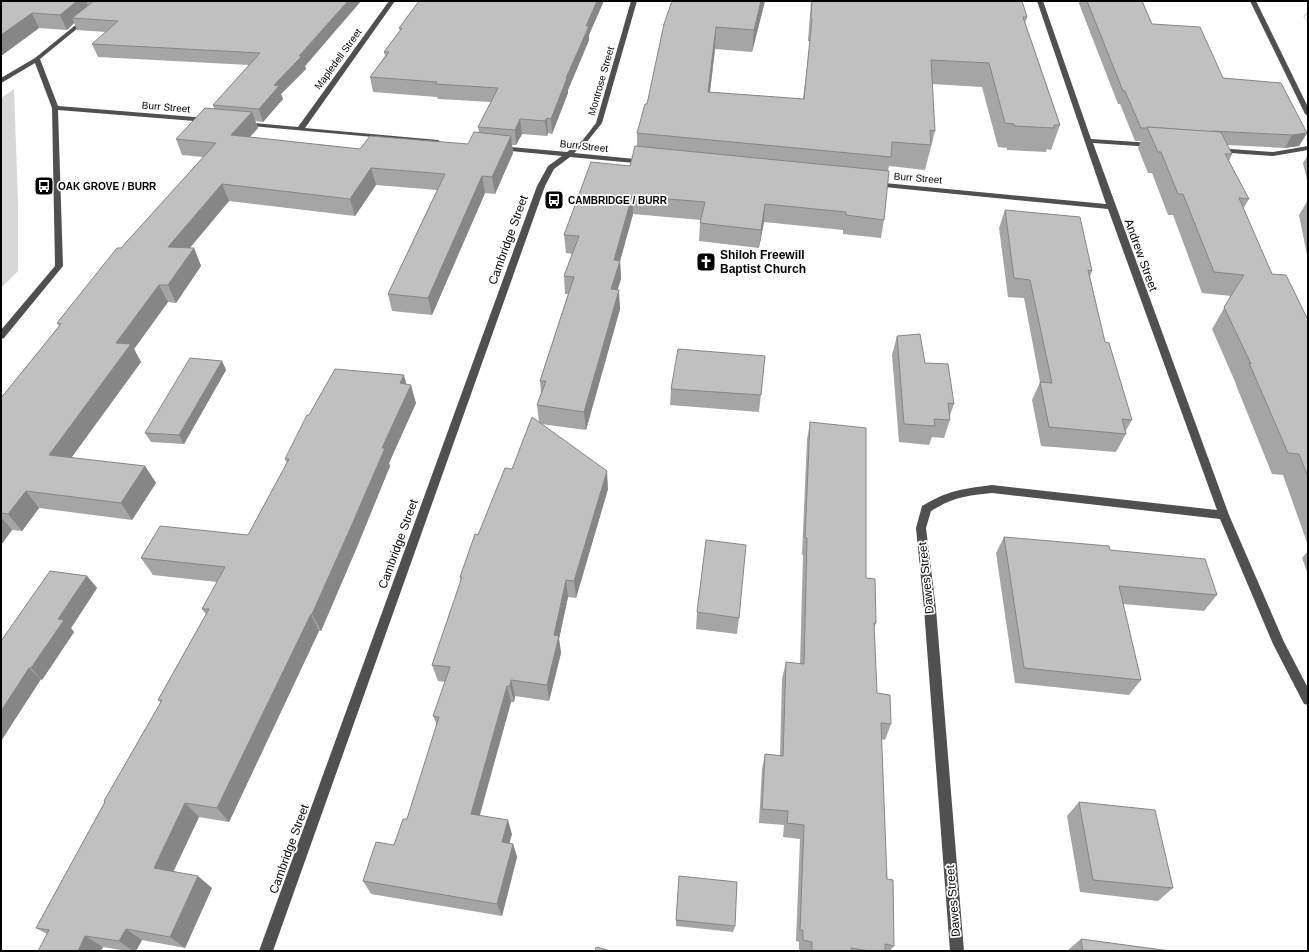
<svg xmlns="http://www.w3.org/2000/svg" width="1309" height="952" font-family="Arial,sans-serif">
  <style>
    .green { fill: #d7d7d7 }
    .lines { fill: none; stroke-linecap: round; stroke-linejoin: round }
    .path { stroke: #727272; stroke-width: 1.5; stroke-dasharray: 0.5 1.5; stroke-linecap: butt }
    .minor { fill: #505050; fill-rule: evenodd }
    .wall { fill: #a5a5a5 }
    .shaded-wall { fill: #868686 }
    .building { fill: #c0c0c0; stroke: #868686 }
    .labels { text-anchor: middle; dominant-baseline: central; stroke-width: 3.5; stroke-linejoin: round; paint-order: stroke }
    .far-street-label { font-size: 10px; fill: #000; stroke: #fff }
    .far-poi-label { font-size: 10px; font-weight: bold; fill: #000; stroke: #fff; text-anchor: start }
    .street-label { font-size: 12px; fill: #000; stroke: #fff }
    .poi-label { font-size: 12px; font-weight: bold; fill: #000; stroke: #fff; text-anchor: start }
  </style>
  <rect width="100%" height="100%" fill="#fff"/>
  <path class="green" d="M14,89L18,203V271L1,288V98Z"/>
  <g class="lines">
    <path class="path" d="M1308,12L1304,16L1308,23"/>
    <g class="minor">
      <path d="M105,1H111L40,59L58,106L207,118L210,120L207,122L58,110L63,266L4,338L1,339V330L55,266L52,108L35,63L3,82L1,83V78L35,58Z"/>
      <path d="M389,1H395L305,128L438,140L441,142L440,143L241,125V123L243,122L298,127Z"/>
      <path d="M631,1H637L602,123L586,143L574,153L645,160L649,162L645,164L570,157L554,169L545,186L273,951H259L537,186L548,166L562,156L500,150L497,148L500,146L567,152L582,141L596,123Z"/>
      <path d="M1037,1H1043L1091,139L1152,143L1155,145L1152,147L1093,143L1229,515L1284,642L1308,688V705L1304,704L1273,644L1220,519L992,493C965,496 954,497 931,511L926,528L936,609L964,951H950L924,609L916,528L922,506C949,490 962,489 992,485L1217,510L1108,209L874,186L870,184L874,182L1106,204Z"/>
      <path d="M1250,1H1256L1308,107V116L1305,114Z"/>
      <path d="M1308,146V150L1273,156L1217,152L1213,150L1217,148L1273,152Z"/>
    </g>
  </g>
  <g class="wall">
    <path d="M2,1H361L305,66L306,69L281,94L283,99L263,122L255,121L258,128L249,137L360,149L468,144L479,133L478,127L491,102L438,99L437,97L373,92L370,77L385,56L384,52L400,31L399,28L589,35V40L568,90V93L552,134L548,133L547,136L522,134L516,145H512L513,153L495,194L485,193L432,315L392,311L388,294L437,190L376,185L355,216L229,201L190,248H194L201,266L176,303L168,302L134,349L141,362L71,458L145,466L156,483L132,520L39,508L22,531L12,530L1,545V398L59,326L57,323L121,248L203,157L182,155L176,139L214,108L213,105L249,65L98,57L92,44L106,32L77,30L74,23L67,30L39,28L1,56V2Z"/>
    <path d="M672,1H765L752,52L715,49L710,92L803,99L810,41H808L811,1H1022L1027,17L1025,23L1060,125L1051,150L1047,149L1046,152L1007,150V148L998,147L982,87L932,84L935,131L925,170L889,166L888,171L884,220L881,238L843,234V230L764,222L759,248L699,241L700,223L701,220L633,214L620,261L621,279L617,290L620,309L586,430L541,424L608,489L576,598L568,597L559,639L561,653L549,701L515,696L514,702H511L480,815L512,834L509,843L513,844L517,857L502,916L371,894L363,881L394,845L407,819L437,725L433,716L445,682L438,681L432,665L461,582L460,577L478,535L512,469L539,422L537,405L541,393L540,381L568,294H565L564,276L572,254L566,253L564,235L630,166L637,146V133L647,104Z"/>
    <path d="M1078,1H1142L1152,24L1223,78L1307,133L1299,146L1285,148L1227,145L1232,154L1229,161L1249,199L1243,209L1272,274L1308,320V545L1283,475L1272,474L1236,385V384L1212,329L1231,296L1202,293L1173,215H1168L1152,173H1148L1138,148L1141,141H1135L1120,104H1118Z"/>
    <path d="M1308,155V184L1303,163Z"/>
    <path d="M1308,200V260L1299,215Z"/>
    <path d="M1005,210L1092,271L1090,277L1105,342L1132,420L1125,432L1126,434L1116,452L1041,446L1032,400L1040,382L1024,298L1008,297L999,228Z"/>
    <path d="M897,336L925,363L954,404L949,418L950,420L944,438L932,437L929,445L899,442L892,355Z"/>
    <path d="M765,356L759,412L670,405L671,389Z"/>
    <path d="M222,361L226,370L184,444L151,442L145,433Z"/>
    <path d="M406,384L416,403L389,463L390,466L357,547L321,631H319L229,822L199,817L173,871L212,888L185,948L142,940L136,951H127L103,947L47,934L36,928L105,802L104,801L161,702L158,700L206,614L202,609L217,582L153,575L141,558L248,535L287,463L285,459L309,415Z"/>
    <path d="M810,422L866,578L876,623L874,629L877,693L891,724L885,740L881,739L887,879L894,946L890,951H799V942L796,941L800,839L783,837L784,825L759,823L762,769L765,754L780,756L782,679L786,662L800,664L803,555H802L807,440Z"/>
    <path d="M1004,537L1110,550L1217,595L1204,611L1123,604L1141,680L1129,695L1015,683L996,553Z"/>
    <path d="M1308,551V574L1302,558Z"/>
    <path d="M50,571L87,576L97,588L71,628L74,632L42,680L41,679L1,741Z"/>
    <path d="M697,612L739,618L737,634L696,629Z"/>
    <path d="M1079,802L1173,888L1158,901L1080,892L1067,816Z"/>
    <path d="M676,920L735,926L733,932L676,926Z"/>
    <path d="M1081,939L1170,951H1068V950Z"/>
  </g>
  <g class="shaded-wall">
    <path d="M77,1H86L90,10L72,18L74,23L67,30L60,15Z"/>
    <path d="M348,1H361L305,66L306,69L281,94L283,99L263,122L259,109L274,85Z"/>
    <path d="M597,1H604L589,35V40L568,90V93L552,134L551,119L586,26Z"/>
    <path d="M761,1H765L752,52L754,30Z"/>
    <path d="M32,13L39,28L1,56V35Z"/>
    <path d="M716,27L715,49L707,116L708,92Z"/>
    <path d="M252,112L258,128L237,152L231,135Z"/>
    <path d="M547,118L548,133L547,136L545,121Z"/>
    <path d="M520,119L522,134L516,145L515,130Z"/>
    <path d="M1307,133L1299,146L1285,148L1292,135Z"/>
    <path d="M511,136L513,153L495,194L492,177Z"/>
    <path d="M371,168L376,185L355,216L350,199Z"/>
    <path d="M482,176L485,193L432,315L428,298Z"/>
    <path d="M222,184L229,201L176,264L168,247Z"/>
    <path d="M632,196L633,214L620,261L621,279L612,308L611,289L614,260Z"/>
    <path d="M765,204L764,222L759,248L761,230Z"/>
    <path d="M194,248L201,266L176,303L168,285Z"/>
    <path d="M159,285L168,302L134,349L141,362L61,472L49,455L116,343Z"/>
    <path d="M619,290L620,309L586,430L584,412Z"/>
    <path d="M222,361L226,370L184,444L179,435Z"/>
    <path d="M404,375L408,391L411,385L416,403L389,463L390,466L357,547L321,631L312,614L382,448L400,383Z"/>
    <path d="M145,466L156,483L132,520L121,503Z"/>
    <path d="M607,471L608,489L576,598L574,581Z"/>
    <path d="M26,491L39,508L22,531L8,514Z"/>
    <path d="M1,517L12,530L1,545Z"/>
    <path d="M87,576L97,588L71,628L74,632L42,680L31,668L58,619Z"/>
    <path d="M566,580L568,597L559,639L561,653L549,701L547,685L554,635Z"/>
    <path d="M311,614L319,631L229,822L217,808Z"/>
    <path d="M29,668L41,679L1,741V711Z"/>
    <path d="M511,680L515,696L514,702L510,686Z"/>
    <path d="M507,686L511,702L476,828L471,814Z"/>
    <path d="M185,803L199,817L169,881L154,868Z"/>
    <path d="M508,820L512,834L506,855L502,842Z"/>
    <path d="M513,844L517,857L502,916L497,904Z"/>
    <path d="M198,876L212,888L185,948L170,937Z"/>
    <path d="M126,929L142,940L136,951H133L119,941Z"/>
    <path d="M85,936L103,947L101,951H78Z"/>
  </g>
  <g class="building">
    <path d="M2,1H77L60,15L32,13L1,35V2Z"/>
    <path d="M94,1H348L299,56H302L274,85L279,86L259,109L213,105L260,53L92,44L118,21L72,18Z"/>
    <path d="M419,1H597L586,26H589L566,78H567L551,119L547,118L545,121L520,119L515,130L478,127L498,88L435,84L437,82L370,77L389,52H384L402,28H399Z"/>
    <path d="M672,1H761L754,30L716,27L708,92L804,99L812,19L811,18L812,1H1022L1027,17H1023L1060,125H1054V128L1015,126L1014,124L1005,123L989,63L931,60L935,131L930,130L931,145L892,142L891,157L637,133L645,104H647L664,24Z"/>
    <path d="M1087,1H1142L1152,24L1200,27L1223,78L1281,83L1307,133L1292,135L1212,131L1213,132L1147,127V128H1141L1125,91H1123Z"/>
    <path d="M205,108L252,112L231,135L360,149L370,136L468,144L474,132L511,136L492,177L482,176L428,298L388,294L445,174L371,168L350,199L222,184L168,247L194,248L168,285H159L116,343L131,344L49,455L145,466L121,503L26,491L8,514L1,513V398L61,324L57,323L117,248H121L216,143L176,139Z"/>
    <path d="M1147,127L1221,132L1232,154H1225L1249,199L1239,198L1272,274L1286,275L1308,320V477L1299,454L1288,453L1249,363L1251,364L1224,307L1244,275L1214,272L1183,194H1178L1161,152H1158Z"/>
    <path d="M635,146L889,171L884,220L846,215V212L765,204L761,230L700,223L705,202L632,196L614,260L620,261L611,289L619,290L584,412L537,405L546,381H540L574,277L564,276L579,236L564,235L591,162L630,166Z"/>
    <path d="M1005,210L1080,217L1092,271L1088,270L1105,342L1109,343L1132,420L1122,419L1126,434L1049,427L1040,382L1052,383L1030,280L1014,278Z"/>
    <path d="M920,334L925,363L948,364L954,404L948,403L950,420L934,419L935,426L904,424L897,336Z"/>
    <path d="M678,349L765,356L761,395L671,389Z"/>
    <path d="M190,358L222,361L179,435L145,433Z"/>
    <path d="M335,369L404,375L400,383L411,385L382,448H385L350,529L312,614H311L217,808L185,803L154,868L198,876L170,937L126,929L119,941L85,936L78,951H38L49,930L36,928L105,802L104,801L162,700H158L209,609H202L225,567L141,558L160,526L248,535L289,459H285L307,415H309Z"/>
    <path d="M532,417L607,471L574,581L566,580L554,635L559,636L547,685L511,680L510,686H507L471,814L508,820L502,842L513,844L497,904L363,881L376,842L394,845L403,819H407L439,717L433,716L450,667L432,665L462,577H460L475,534L478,535L505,468L512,469Z"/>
    <path d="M810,422L866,428V578L875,579L876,623H874L877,693L890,695L891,724L881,723L887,879L893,880L894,946L885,944V951H870L851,948V951H812V942L803,940V930H800L804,825L787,823L788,811L762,809L765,754L783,756L786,662L804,664L807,538H805Z"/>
    <path d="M1004,537L1109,546L1110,550L1205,559L1217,595L1119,586L1141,680L1024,668Z"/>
    <path d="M706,540L746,545L739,618L697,612Z"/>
    <path d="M50,571L87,576L58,619L64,620L31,668H29L1,711V641Z"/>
    <path d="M1079,802L1155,810L1173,888L1093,880Z"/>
    <path d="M679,876L737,882L735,926L676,920Z"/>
    <path d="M1081,939L1170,951H1083Z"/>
    <path d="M596,947L611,951H595Z"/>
  </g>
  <defs>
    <g id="bus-square" transform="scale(1)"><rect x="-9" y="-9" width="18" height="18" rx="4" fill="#000" stroke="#fff"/><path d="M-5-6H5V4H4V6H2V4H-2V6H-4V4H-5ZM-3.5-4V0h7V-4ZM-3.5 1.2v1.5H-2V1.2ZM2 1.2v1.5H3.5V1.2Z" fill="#fff"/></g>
    <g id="church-square" transform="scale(1)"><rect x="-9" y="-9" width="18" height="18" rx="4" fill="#000" stroke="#fff"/><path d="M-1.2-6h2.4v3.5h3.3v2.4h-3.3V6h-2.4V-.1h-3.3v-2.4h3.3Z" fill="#fff"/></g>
  </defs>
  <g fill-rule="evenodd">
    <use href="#bus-square" x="44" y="186"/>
    <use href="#bus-square" x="554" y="200"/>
    <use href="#church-square" x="706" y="262"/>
  </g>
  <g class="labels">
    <g class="far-street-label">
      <text transform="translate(338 59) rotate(-54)">Mapledell Street</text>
      <text transform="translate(601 81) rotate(-74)">Montrose Street</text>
      <text transform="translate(166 107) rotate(5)">Burr Street</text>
      <text transform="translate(584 146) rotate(6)">Burr Street</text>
      <text transform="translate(918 178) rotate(5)">Burr Street</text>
    </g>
    <g class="far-poi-label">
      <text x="58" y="186">OAK GROVE / BURR</text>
      <text x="568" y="200">CAMBRIDGE / BURR</text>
    </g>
    <g class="street-label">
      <text transform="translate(508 240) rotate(-70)">Cambridge Street</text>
      <text transform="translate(1141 255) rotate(70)">Andrew Street</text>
      <text transform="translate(398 544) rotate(-70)">Cambridge Street</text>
      <text transform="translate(926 578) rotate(-96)">Dawes Street</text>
      <text transform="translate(289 849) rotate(-70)">Cambridge Street</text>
      <text transform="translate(953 901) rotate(-95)">Dawes Street</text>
    </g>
    <g class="poi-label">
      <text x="720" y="255">Shiloh Freewill<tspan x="720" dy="14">Baptist Church</tspan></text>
    </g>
  </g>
  <rect width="1309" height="952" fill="none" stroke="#000000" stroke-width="4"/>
</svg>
